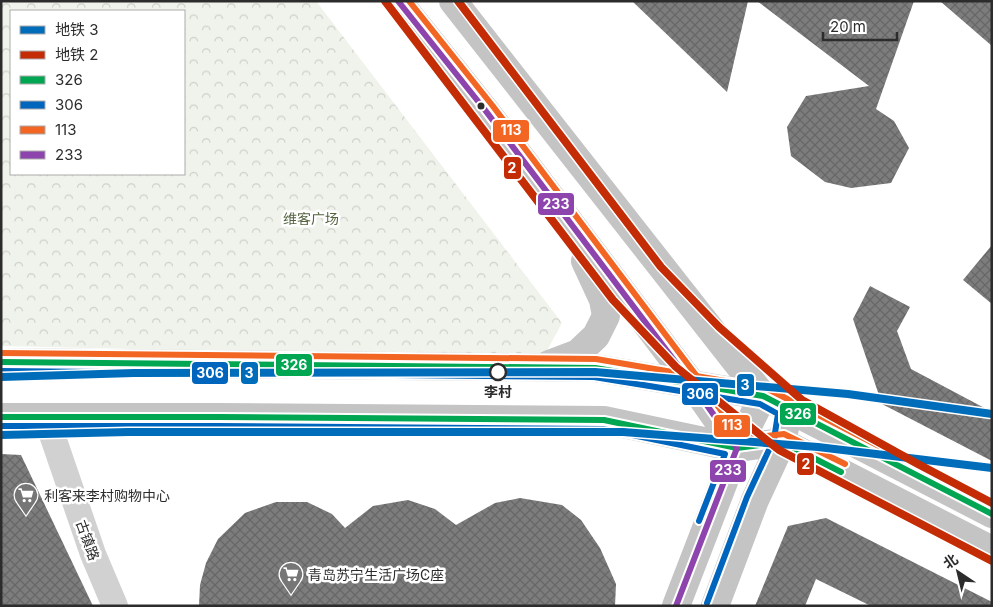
<svg xmlns="http://www.w3.org/2000/svg" width="993" height="607" font-family="Inter,'Noto Sans SC',sans-serif">
  <style>
    .forest { fill: url(#forest-crowns); fill-rule: evenodd }
    .building { fill: url(#building-cross-hatch) }
    .lines { fill: none; stroke-linecap: round; stroke-linejoin: round }
    .minor { stroke: #d1d1d1; stroke-width: 26 }
    .major { stroke: #c4c4c4; stroke-width: 28 }
    .bus-1-casing { stroke: #fff; stroke-width: 10 }
    .bus-2-casing { stroke: #fff; stroke-width: 10 }
    .bus-3-casing { stroke: #fff; stroke-width: 10 }
    .bus-4-casing { stroke: #fff; stroke-width: 10 }
    .bus-1 { stroke: #00a651; stroke-width: 6 }
    .bus-2 { stroke: #0065bd; stroke-width: 6 }
    .bus-3 { stroke: #f26522; stroke-width: 6 }
    .bus-4 { stroke: #8e44ad; stroke-width: 6 }
    .metro-1-casing { stroke: #fff; stroke-width: 11 }
    .metro-2-casing { stroke: #fff; stroke-width: 11 }
    .metro-1 { stroke: #006dbb; stroke-width: 8 }
    .metro-2 { stroke: #c42c05; stroke-width: 8 }
    .bus-dot { fill: #2c2c2c; stroke: #fff; stroke-width: 2 }
    .stop-dot { fill: #fff; stroke: #2c2c2c; stroke-width: 2.5 }
    .labels { text-anchor: middle; dominant-baseline: central; stroke-width: 5; stroke-linejoin: round; paint-order: stroke }
    .park-label { font-size: 14px; fill: #54633f; stroke: #fff }
    .stop-label { font-size: 14px; font-weight: bold; fill: #2c2c2c; stroke: #fff }
    .poi-label { font-size: 14px; fill: #2c2c2c; stroke: #fff; text-anchor: start }
    .street-label { font-size: 14px; fill: #2c2c2c; stroke: #fff }
    .line-badge { stroke: #fff; stroke-width: 2 }
    .badge-label { font-size: 14px; text-anchor: middle; font-weight: bold; fill: #fff }
  </style>
  <defs>
    <pattern id="forest-crowns" width="20" height="18" patternUnits="userSpaceOnUse" patternTransform="scale(1.25)"><rect width="20" height="18" fill="#f0f3eb"/><path d="M2 6a3 3 0 1 1 6 0M12 15a3 3 0 1 1 6 0" fill="none" stroke="#ced0ca"/></pattern>
    <pattern id="building-cross-hatch" width="8" height="8" patternUnits="userSpaceOnUse" patternTransform="scale(1.25)"><rect width="8" height="8" fill="#7d7d7d"/><path d="M0 0l8 8M0 8l8-8" fill="none" stroke="#676767"/></pattern>
  </defs>
  <rect width="100%" height="100%" fill="#fff"/>
  <path class="forest" d="M1,1H316L562,323L543,358L1,346ZM11,11H184V174H11Z"/>
  <g class="building">
    <path d="M632,1H748L727,92Z"/>
    <path d="M757,1H914L876,109L894,121L909,148L891,183L851,188L825,182L791,156L787,127L806,96L869,86Z"/>
    <path d="M940,1H992V46Z"/>
    <path d="M992,245V304L963,280Z"/>
    <path d="M870,286L910,307L897,331L911,369L992,412V461L882,404L853,319Z"/>
    <path d="M1,454L21,455L93,606H1Z"/>
    <path d="M520,498L562,505L581,520L600,548L616,584L615,606H199L200,585L206,563L218,539L245,513L276,502H307L332,514L345,528L373,506L408,500L435,509L456,525L495,503Z"/>
    <path d="M826,518L992,602V606H871L816,579L805,606H755L788,526Z"/>
  </g>
  <g class="lines">
    <path class="minor" d="M46,417L93,554L115,606"/>
    <g class="major">
      <path d="M398,1L485,110L692,384L737,448"/>
      <path d="M453,1L763,396L992,514"/>
      <path d="M1,362L595,368L763,396"/>
      <path d="M549,364L578,353L596,336L606,316L603,300L585,261"/>
      <path d="M1,417H218L604,420L737,448L782,442L992,550"/>
      <path d="M676,606L737,448L763,396"/>
      <path d="M715,606L755,500L782,442L785,428"/>
    </g>
    <g class="bus-1-casing">
      <g id="bus-1">
        <path d="M1,362L595,368L763,396L992,514"/>
        <path d="M1,417H218L604,420L737,448L782,442L841,472"/>
      </g>
    </g>
    <g class="bus-2-casing">
      <g id="bus-2">
        <path d="M1,371L594,377L760,404L778,414L774,439L747,497L707,603"/>
        <path d="M1,426H218L603,429L725,454L699,521"/>
      </g>
    </g>
    <g class="bus-3-casing">
      <g id="bus-3">
        <path d="M409,1L492,105L699,379L741,439L784,434L845,464"/>
        <path d="M1,353L596,359L766,388L992,504"/>
      </g>
    </g>
    <g class="bus-4-casing">
      <path id="bus-4" d="M398,1L485,110L692,384L737,448L676,606"/>
    </g>
    <use href="#bus-1" class="bus-1"/>
    <use href="#bus-2" class="bus-2"/>
    <use href="#bus-3" class="bus-3"/>
    <use href="#bus-4" class="bus-4"/>
    <g class="metro-1-casing">
      <g id="metro-1">
        <path d="M1,377L134,373L595,372L848,394L992,414"/>
        <path d="M1,435L128,432H623L818,447L992,468"/>
      </g>
    </g>
    <g class="metro-2-casing">
      <g id="metro-2">
        <path d="M385,1L613,300L676,367L779,450L992,561"/>
        <path d="M458,1L661,267L719,327L802,400L916,463L992,503"/>
      </g>
    </g>
    <use href="#metro-1" class="metro-1"/>
    <use href="#metro-2" class="metro-2"/>
  </g>
  <defs>
    <g id="supermarket-pin" transform="scale(1.25)"><path d="M0 17L-7.5 6A9.5 9.5 0 1 1 7.5 6Z" fill="#767676" stroke="#fff"/><path d="M-6-5.5h2.5l.6 2H6L4.5 2H-2.5L-4.4-4H-6ZM-1.5 3.2a1.3 1.3 0 1 0 .1 0ZM3 3.2a1.3 1.3 0 1 0 .1 0Z" fill="#fff"/></g>
  </defs>
  <g fill-rule="evenodd">
    <use href="#supermarket-pin" x="26" y="495"/>
    <use href="#supermarket-pin" x="291" y="574"/>
  </g>
  <circle class="bus-dot" cx="481" cy="106" r="4.5"/>
  <circle class="stop-dot" cx="498" cy="372" r="8"/>
  <g class="labels">
    <g class="park-label">
      <text x="311" y="218">维客广场</text>
    </g>
    <g class="stop-label">
      <text x="498" y="391">李村</text>
    </g>
    <g class="poi-label">
      <text x="44" y="495">利客来李村购物中心</text>
      <text x="308" y="574">青岛苏宁生活广场C座</text>
    </g>
    <g class="street-label">
      <text transform="translate(88 540) rotate(70)">古镇路</text>
    </g>
  </g>
  <g class="line-badge">
    <rect x="492" y="119" width="38" height="24" rx="5" fill="#f26522"/>
    <rect x="503" y="156" width="19" height="24" rx="5" fill="#c42c05"/>
    <rect x="537" y="192" width="38" height="24" rx="5" fill="#8e44ad"/>
    <rect x="275" y="353" width="38" height="24" rx="5" fill="#00a651"/>
    <rect x="240" y="361" width="19" height="24" rx="5" fill="#006dbb"/>
    <rect x="191" y="361" width="38" height="24" rx="5" fill="#0065bd"/>
    <rect x="736" y="373" width="19" height="24" rx="5" fill="#006dbb"/>
    <rect x="681" y="382" width="38" height="24" rx="5" fill="#0065bd"/>
    <rect x="779" y="402" width="38" height="24" rx="5" fill="#00a651"/>
    <rect x="713" y="414" width="38" height="24" rx="5" fill="#f26522"/>
    <rect x="796" y="452" width="19" height="24" rx="5" fill="#c42c05"/>
    <rect x="709" y="459" width="38" height="24" rx="5" fill="#8e44ad"/>
  </g>
  <g class="badge-label">
    <text x="511" y="135">113</text>
    <text x="512" y="173">2</text>
    <text x="556" y="209">233</text>
    <text x="294" y="370">326</text>
    <text x="249" y="378">3</text>
    <text x="210" y="378">306</text>
    <text x="745" y="390">3</text>
    <text x="700" y="399">306</text>
    <text x="798" y="419">326</text>
    <text x="732" y="430">113</text>
    <text x="806" y="469">2</text>
    <text x="728" y="475">233</text>
  </g>
  <rect width="993" height="607" fill="none" stroke="#2c2c2c" stroke-width="5"/>
  <rect x="10" y="10" width="175" height="165" fill="#ffffff" stroke="#ababab"/>
  <rect x="20" y="26" width="25" height="8" fill="#006dbb" stroke="#ababab"/>
  <text x="55" y="35" font-size="15" fill="#2c2c2c">地铁 3</text>
  <rect x="20" y="51" width="25" height="8" fill="#c42c05" stroke="#ababab"/>
  <text x="55" y="60" font-size="15" fill="#2c2c2c">地铁 2</text>
  <rect x="20" y="76" width="25" height="8" fill="#00a651" stroke="#ababab"/>
  <text x="55" y="85" font-size="15" fill="#2c2c2c">326</text>
  <rect x="20" y="101" width="25" height="8" fill="#0065bd" stroke="#ababab"/>
  <text x="55" y="110" font-size="15" fill="#2c2c2c">306</text>
  <rect x="20" y="126" width="25" height="8" fill="#f26522" stroke="#ababab"/>
  <text x="55" y="135" font-size="15" fill="#2c2c2c">113</text>
  <rect x="20" y="151" width="25" height="8" fill="#8e44ad" stroke="#ababab"/>
  <text x="55" y="160" font-size="15" fill="#2c2c2c">233</text>
  <g transform="translate(958 572) rotate(325)" stroke="#ffffff" stroke-width="4" paint-order="stroke">
  <path d="M0-4L9 19L0 12L-9 19Z" fill="#2c2c2c"/>
  <text y="-8" font-size="14" font-weight="bold" text-anchor="middle" fill="#2c2c2c">北</text>
  </g>
  <path d="M823 32v8h74v-8" fill="none" stroke="#2c2c2c" stroke-width="2.5"/>
  <text x="830" y="32" font-size="15" fill="#2c2c2c" stroke="#ffffff" stroke-width="4" paint-order="stroke">20 m</text>
</svg>
